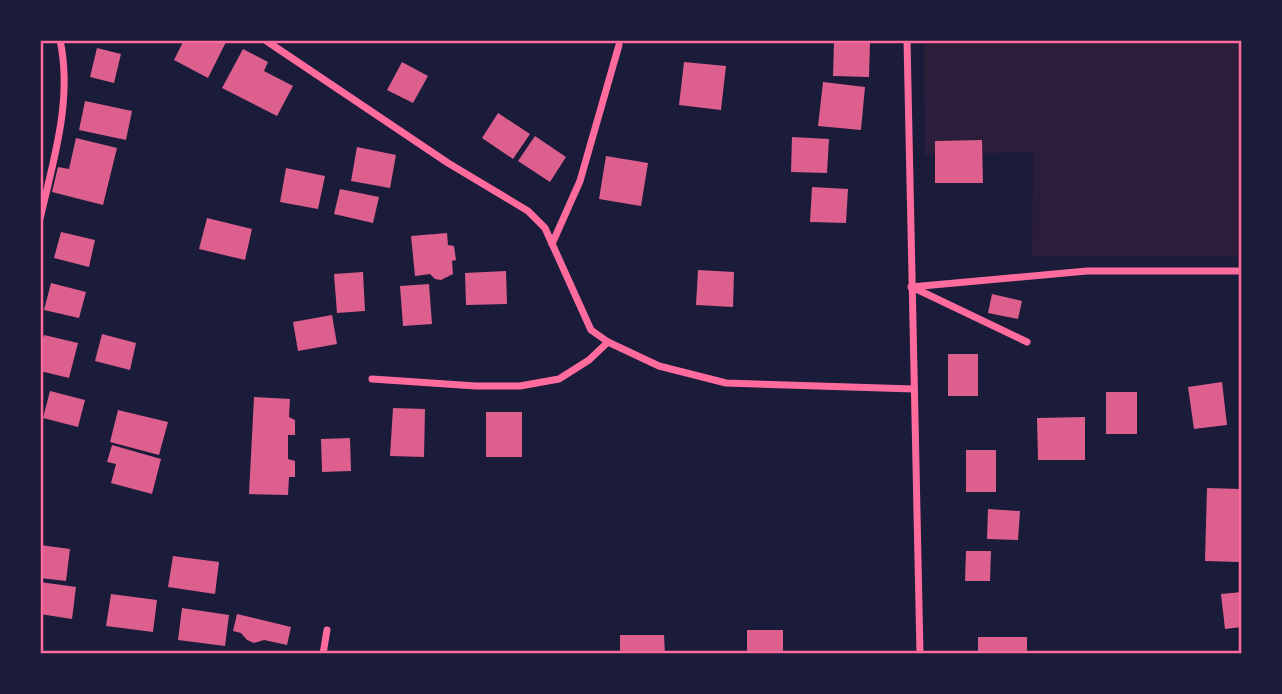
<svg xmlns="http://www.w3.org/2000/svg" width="1282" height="694" font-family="'Source Sans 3',sans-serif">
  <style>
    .green { fill: #2a1e3b }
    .building { fill: #dd5f8e }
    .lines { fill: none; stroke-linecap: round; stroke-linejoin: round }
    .minor { stroke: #ff6b9d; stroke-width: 7 }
    .neatline { fill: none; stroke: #ff6b9d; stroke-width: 2.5 }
  </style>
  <rect width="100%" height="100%" fill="#1b1b3a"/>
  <path class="green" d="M924,40H1242V257L1032,256L1033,152L925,155Z"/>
  <g class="building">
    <path d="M184,40H227L208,78L174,60Z"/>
    <path d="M834,41L870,42L869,77L833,76Z"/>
    <path d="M97,48L121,54L114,83L90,77Z"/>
    <path d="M243,49L268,62L264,71L293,86L277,116L222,88Z"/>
    <path d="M402,62L428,76L413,103L387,90Z"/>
    <path d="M684,62L726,66L721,110L679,105Z"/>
    <path d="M823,82L865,87L861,130L818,126Z"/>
    <path d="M85,101L132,111L126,140L79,130Z"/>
    <path d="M498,113L530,134L513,159L482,138Z"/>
    <path d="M535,136L566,157L550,182L518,161Z"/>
    <path d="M792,137L829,139L827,173L791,172Z"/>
    <path d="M76,138L117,148L103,205L52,192L58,167L69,169Z"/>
    <path d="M982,140L983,183H935V141Z"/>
    <path d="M357,147L396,155L390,188L351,181Z"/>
    <path d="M606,156L648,163L641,206L599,199Z"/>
    <path d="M286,168L325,176L318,209L280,202Z"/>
    <path d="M812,187L848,189L846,223L810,222Z"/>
    <path d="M340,189L379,197L373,223L334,214Z"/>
    <path d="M207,218L252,229L245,260L199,249Z"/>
    <path d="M61,232L95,240L89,267L54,258Z"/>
    <path d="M447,233L448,245L454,246L456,260L452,261L453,274L441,280L435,279L430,274L415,276L411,236Z"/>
    <path d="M698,270L734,272L733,307L696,305Z"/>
    <path d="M506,271L507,304L466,305L465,273Z"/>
    <path d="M363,272L365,311L337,313L334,274Z"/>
    <path d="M51,283L86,292L79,318L44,310Z"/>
    <path d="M429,284L432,324L403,326L400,286Z"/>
    <path d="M992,294L1022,301L1018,319L988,313Z"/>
    <path d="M332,315L337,344L298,351L293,322Z"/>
    <path d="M102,334L136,343L130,370L95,361Z"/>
    <path d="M44,335L78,343L69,378L40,371V349Z"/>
    <rect x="948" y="354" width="30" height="42"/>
    <path d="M1222,382L1227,425L1194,429L1188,387Z"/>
    <path d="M50,391L85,400L78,427L43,418Z"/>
    <rect x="1106" y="392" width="31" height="42"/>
    <path d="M254,397L290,399L289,417L295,420V435H288V459L295,461V477H289L288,495L249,494Z"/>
    <path d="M393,408L425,409L424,457L390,456Z"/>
    <path d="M118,410L168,422L159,455L110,442Z"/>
    <rect x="486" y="412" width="36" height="45"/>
    <path d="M1085,417V460H1038L1037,418Z"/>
    <path d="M350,438L351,471L322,472L321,439Z"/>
    <path d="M112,445L161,459L152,494L111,483L116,464L107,462Z"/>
    <rect x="966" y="450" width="30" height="42"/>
    <path d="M1207,488L1241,489L1239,562L1205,561Z"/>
    <path d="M988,509L1020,511L1018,540L987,539Z"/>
    <path d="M40,545L70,549L66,581L40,578Z"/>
    <path d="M966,551H991L990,581H965Z"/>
    <path d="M173,556L219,562L215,594L168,587Z"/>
    <path d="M40,582L76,587L72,619L40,614Z"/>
    <path d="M1242,592V627L1225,629L1221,594Z"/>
    <path d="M111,594L157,600L153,632L106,626Z"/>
    <path d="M182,608L229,615L225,646L178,640Z"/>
    <path d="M237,614L291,627L287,645L264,640L254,643L247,640L241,633L233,631Z"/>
    <rect x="747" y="630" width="36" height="24"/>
    <path d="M620,635H664L665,654H620Z"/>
    <rect x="978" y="637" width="49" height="17"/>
  </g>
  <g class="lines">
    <g class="minor">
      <path d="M265,40L448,163L528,211L545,228L591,330L608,342L659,366L726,383L914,389"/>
      <path d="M907,40L920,654"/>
      <path d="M40,219C53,161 73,100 60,40"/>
      <path d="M552,244L580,181L619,45"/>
      <path d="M911,287L1087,271H1242"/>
      <path d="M912,287L1027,342"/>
      <path d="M372,379L476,386H520L559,379L589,360L608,342"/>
      <path d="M323,654L327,630"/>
    </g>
  </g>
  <rect width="1282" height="694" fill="none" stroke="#1b1b3a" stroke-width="84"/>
  <rect x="42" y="42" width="1198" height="610" class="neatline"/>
</svg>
